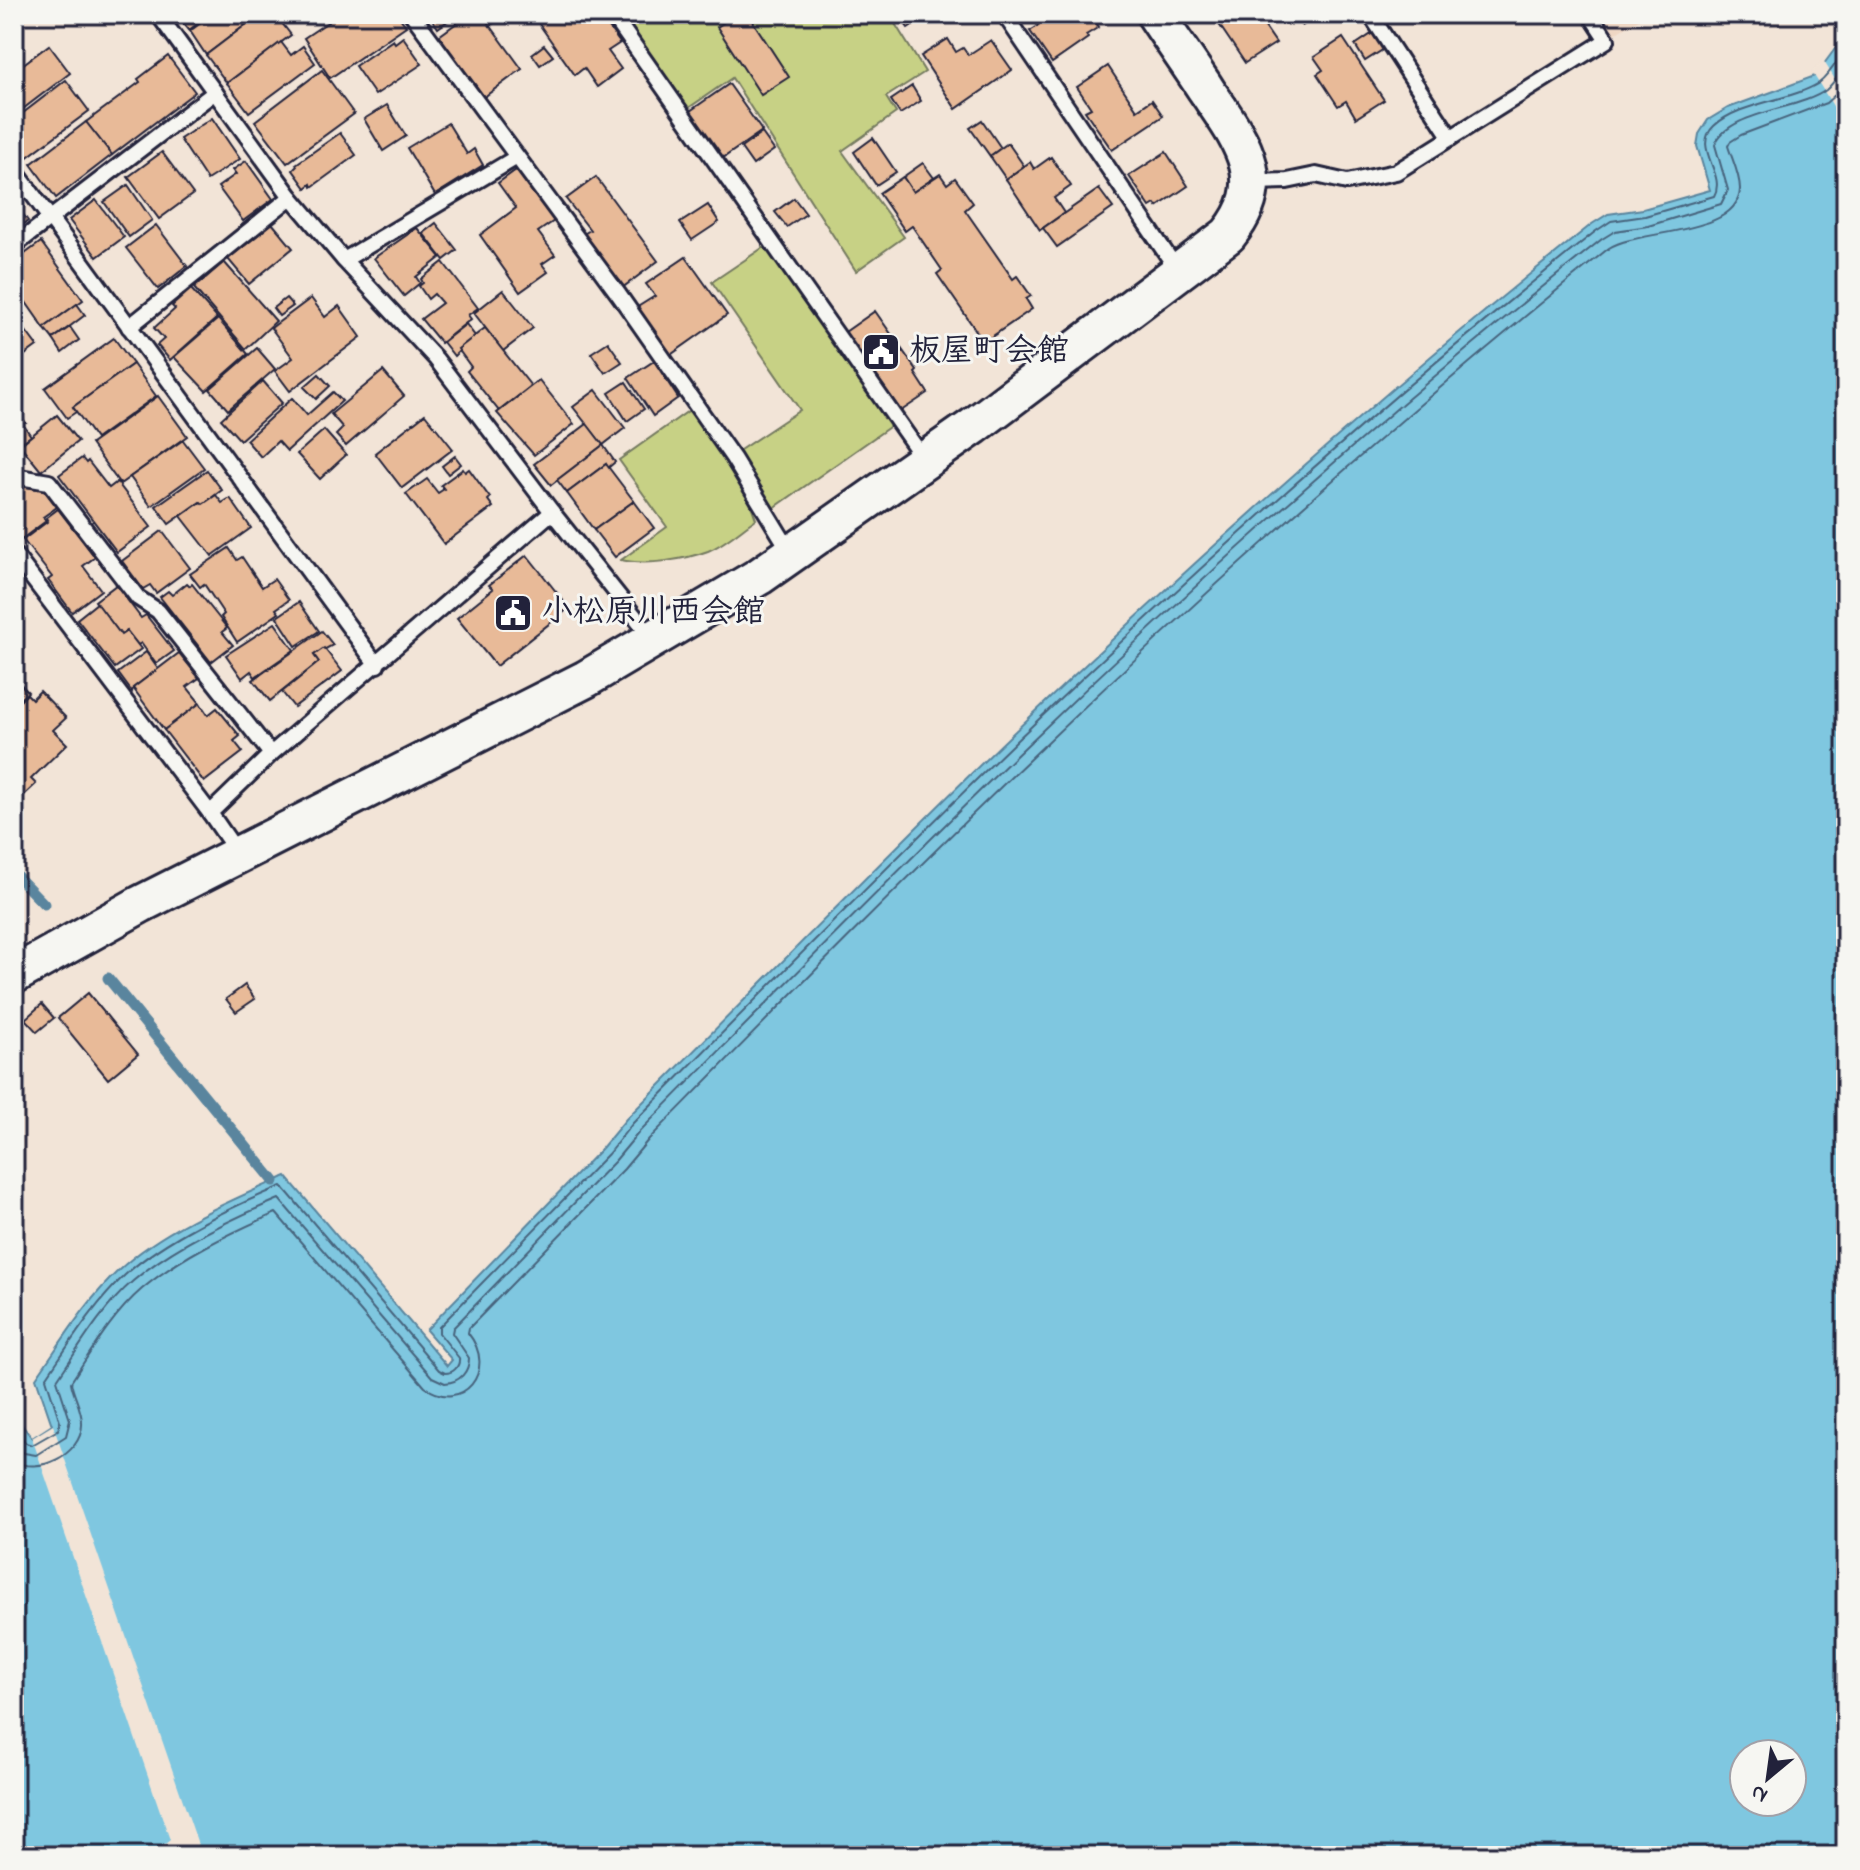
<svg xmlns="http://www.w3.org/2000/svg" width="1860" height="1870" font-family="'Indie Flower','Klee One',sans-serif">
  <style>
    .built { fill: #efd7c4 }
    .green { fill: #c7d185; stroke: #747a60; stroke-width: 2 }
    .water { fill: #7fc7e0; stroke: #5a859e; stroke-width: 2; fill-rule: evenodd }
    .pier { fill: #f2e4d7 }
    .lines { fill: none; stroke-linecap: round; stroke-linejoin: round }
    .shore { stroke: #47647d; stroke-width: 2 }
    .stream { stroke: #5a859e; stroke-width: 11 }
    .building { fill: #e8ba98; stroke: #22223b; stroke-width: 2 }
    .service-casing { stroke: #22223b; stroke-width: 20 }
    .tertiary-casing { stroke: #22223b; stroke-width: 42 }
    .service { stroke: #f6f6f2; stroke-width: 14 }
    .tertiary { stroke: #f6f6f2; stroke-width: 36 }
    .labels { text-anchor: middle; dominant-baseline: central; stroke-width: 6; stroke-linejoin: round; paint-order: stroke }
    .poi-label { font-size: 32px; font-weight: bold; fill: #22223b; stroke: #f6f6f2; text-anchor: start }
  </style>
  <rect width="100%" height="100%" fill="#f2e4d7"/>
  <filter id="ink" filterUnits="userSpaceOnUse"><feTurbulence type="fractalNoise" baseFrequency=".0125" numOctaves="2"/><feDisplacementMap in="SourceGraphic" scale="16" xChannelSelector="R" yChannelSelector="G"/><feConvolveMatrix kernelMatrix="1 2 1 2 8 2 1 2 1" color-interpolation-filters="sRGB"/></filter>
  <g filter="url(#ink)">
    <path class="built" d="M1599,14H1647L1613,35Z"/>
    <g class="green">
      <path d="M620,14H889L925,72L886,97L896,113L842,151L904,237L856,271L732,78L687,109Z"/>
      <path d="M767,245L892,425L771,510L737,452L800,410L712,282Z"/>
      <path d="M691,409C715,443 743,478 756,519C741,529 725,544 708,551C684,560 646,566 621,560L667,527L619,460Z"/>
    </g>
    <path class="water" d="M1846,34V1856H14V1415L32,1438L52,1425L36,1378C62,1341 86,1301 119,1270C162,1229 232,1200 286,1176L447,1366L452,1360L426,1330L602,1148L626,1119C754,991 880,861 1010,736C1197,557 1390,385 1592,224L1608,214L1643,209L1710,190L1697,146L1699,134L1708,120L1728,108L1815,76ZM1744,1754H1792V1802H1744Z"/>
    <g class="pier">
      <path d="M1823,60L1846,97V127L1812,72Z"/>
      <path d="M53,1425L199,1847L188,1856H151L170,1840L32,1438Z"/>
    </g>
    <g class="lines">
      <g class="shore">
        <path d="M14,1428L26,1443L32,1445L58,1430L60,1422L46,1378C70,1343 94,1304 125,1275C164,1239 233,1206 282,1186L439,1370L445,1373C453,1373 460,1367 459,1358L439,1333V1327L608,1154L632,1124C759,996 886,867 1016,741C1202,563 1395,391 1596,231L1611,221L1645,216L1714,196C1727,174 1691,148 1714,126C1739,102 1791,101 1819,83C1830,75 1838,59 1846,48"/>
        <path d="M14,1444L24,1453L36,1455L66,1436L70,1420L57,1380C80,1346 102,1308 133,1281C173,1246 231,1219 279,1199L432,1377L445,1383C460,1382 469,1372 469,1358L452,1333L453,1328L615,1161L640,1131C767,1003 893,874 1023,749C1208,570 1401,399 1602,239L1615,231L1648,226L1721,204L1728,190L1715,145C1727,111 1800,110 1826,90C1834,83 1840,73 1846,65"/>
        <path d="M14,1461C38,1475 81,1455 82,1425C83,1410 73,1396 71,1382C92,1350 113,1314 142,1289C180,1257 230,1233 276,1213L425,1387C461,1414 499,1371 468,1333L469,1328L624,1169L649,1139C775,1011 901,882 1031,758C1216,580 1409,409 1609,248C1638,229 1739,236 1740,189C1740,175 1732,159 1728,146L1730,142L1741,135L1826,103L1846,85"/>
      </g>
      <g class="stream">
        <path d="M14,873L44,904"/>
        <path d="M108,978L274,1181"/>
      </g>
    </g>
    <g class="building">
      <path d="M176,14H210L189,30Z"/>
      <path d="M213,14H260L206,55L190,31Z"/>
      <path d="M260,14H275L291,35L227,83L206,55Z"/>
      <path d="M340,14H397L406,26L330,78L304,38Z"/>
      <path d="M433,14H457L438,28L430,16Z"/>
      <path d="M469,14H482L522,69L484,97L439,36Z"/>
      <path d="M482,14H497L500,18L490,26Z"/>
      <path d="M532,14H599L620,43L608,51L621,69L597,87L584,68L575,75Z"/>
      <path d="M737,14H748L789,77L761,95L717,27Z"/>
      <path d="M898,14H927L928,15L908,28Z"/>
      <path d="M1030,14H1091L1099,27L1086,35L1088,38L1052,63L1030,31L1038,26Z"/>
      <path d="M1212,14H1256L1276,43L1245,63Z"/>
      <path d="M1294,14H1321L1302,26Z"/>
      <path d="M1373,33L1384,49L1365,61L1355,45Z"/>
      <path d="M403,37L422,64L375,95L355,66L393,40L395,43Z"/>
      <path d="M1343,38L1384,100L1356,118L1346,101L1338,106L1317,74L1323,70L1314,57Z"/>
      <path d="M948,39L956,52L963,48L968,55L991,40L1012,70L956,109L921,56Z"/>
      <path d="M281,42L291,55L303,46L315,63L249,112L227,83Z"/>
      <path d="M49,45L70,73L15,115L14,71Z"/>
      <path d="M544,45L553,56L540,65L532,54Z"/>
      <path d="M168,56L195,92L112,155L86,122L140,82L138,79Z"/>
      <path d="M1108,66L1137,110L1152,100L1163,116L1112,150L1085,111L1091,108L1077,87Z"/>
      <path d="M322,70L354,114L287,163L255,121Z"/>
      <path d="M66,80L89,111L26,158L14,142V120Z"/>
      <path d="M729,84L762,131L723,158L690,111Z"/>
      <path d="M912,86L921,101L900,114L891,100Z"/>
      <path d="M387,105L406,136L383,151L364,119Z"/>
      <path d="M212,118L240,159L207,180L180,139Z"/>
      <path d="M982,120L1001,148L990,156L970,128Z"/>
      <path d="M86,122L112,155L56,198L31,164Z"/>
      <path d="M448,123L467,154L474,149L483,165L435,195L407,148Z"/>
      <path d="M340,133L356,155L312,187L311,184L306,188L293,170L297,166L296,164Z"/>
      <path d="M762,133L774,150L753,165L741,148Z"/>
      <path d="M873,138L896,172L876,185L854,152Z"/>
      <path d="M1008,143L1024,166L1006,179L990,156Z"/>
      <path d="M162,152L193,194L159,219L128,177Z"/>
      <path d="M1166,152L1188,186L1157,207L1155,204L1150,207L1129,176Z"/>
      <path d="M1051,157L1071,186L1054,198L1064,213L1040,230L1006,179L1030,162L1034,169Z"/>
      <path d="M246,161L273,199L243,221L218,187L236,174L233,170Z"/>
      <path d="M923,163L934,178L913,192L903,177Z"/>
      <path d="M516,170L554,221L538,232L555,255L542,264L548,272L520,292L480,235L516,208L498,183Z"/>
      <path d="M940,174L947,184L955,178L973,203L965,210L1013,279L1017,276L1031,296L1026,299L1032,309L984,342L937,274L942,270L912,226L905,231L879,193L903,177L913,192Z"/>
      <path d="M596,177L658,261L622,288L582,235L590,230L566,199Z"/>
      <path d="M128,185L152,220L129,237L104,202Z"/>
      <path d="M1099,189L1113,208L1057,247L1043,228Z"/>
      <path d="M794,198L806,214L787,227L775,212Z"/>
      <path d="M96,200L124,237L97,257L69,220Z"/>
      <path d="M14,202L28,221L14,231Z"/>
      <path d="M708,205L719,222L692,240L680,223Z"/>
      <path d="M272,223L293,248L249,284L228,259Z"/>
      <path d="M436,223L457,250L444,260L423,233Z"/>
      <path d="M156,225L187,266L158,289L126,248Z"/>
      <path d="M417,228L441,257L416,277L420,283L404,296L374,258Z"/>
      <path d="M41,242L83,300L44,328L14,285V262Z"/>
      <path d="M686,257L727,315L669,356L636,308L655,296L646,284Z"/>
      <path d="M224,262L276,321L246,349L194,288Z"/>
      <path d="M443,262L478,308L468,315L471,319L441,343L421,319L442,303L434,294L428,299L419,286L423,283L421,279Z"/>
      <path d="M191,289L217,318L170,360L157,345L164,339L154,328L175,309L172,306Z"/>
      <path d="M503,290L533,328L503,351L474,313Z"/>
      <path d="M286,298L293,306L279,316L273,308Z"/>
      <path d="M311,298L325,317L339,306L361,337L290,391L275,371L293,358L271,328Z"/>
      <path d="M77,304L85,315L53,339L44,328Z"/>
      <path d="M875,311L917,371L915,373L928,393L901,411L845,332Z"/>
      <path d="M14,315L37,346L18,360L14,355Z"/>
      <path d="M218,319L248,354L206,391L174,357Z"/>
      <path d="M466,324L475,336L454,356L443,342Z"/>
      <path d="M70,327L79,340L62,353L53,339Z"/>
      <path d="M485,328L531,386L499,411L467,371L471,367L458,349Z"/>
      <path d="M114,338L133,364L73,407L76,412L67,418L45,388Z"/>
      <path d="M608,342L622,362L605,373L591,353Z"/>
      <path d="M257,348L275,369L228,410L210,389Z"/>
      <path d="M654,361L678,398L653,416L628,378Z"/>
      <path d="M133,364L156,396L96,439L73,407Z"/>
      <path d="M383,371L404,396L346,446L336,435L343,428L331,414Z"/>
      <path d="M319,374L330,386L316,399L304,387Z"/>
      <path d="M539,380L574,424L534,455L497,413Z"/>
      <path d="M263,381L282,403L240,440L221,419Z"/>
      <path d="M626,382L644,409L627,421L609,393Z"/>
      <path d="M596,390L625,428L603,445L573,407Z"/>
      <path d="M333,392L342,401L287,451L278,441L261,457L246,440L292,398L307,415Z"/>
      <path d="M158,396L187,436L120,484L91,444Z"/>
      <path d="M14,405L26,423L23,424L31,436L14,447Z"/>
      <path d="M425,414L453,449L402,488L375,453Z"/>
      <path d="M57,415L78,441L41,471L20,445Z"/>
      <path d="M587,424L603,445L551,485L534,464Z"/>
      <path d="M324,430L346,455L320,479L297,454Z"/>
      <path d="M183,440L204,468L151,506L130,477Z"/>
      <path d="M603,445L615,462L608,468L606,464L567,493L557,480Z"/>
      <path d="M455,456L461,464L448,474L442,466Z"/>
      <path d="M82,458L86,463L88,461L109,488L117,482L151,527L117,552L59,475Z"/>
      <path d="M606,464L634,501L594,530L567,493Z"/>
      <path d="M463,469L465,472L469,469L490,498L488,500L493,507L444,544L406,494L427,479L438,493L444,489L441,485Z"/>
      <path d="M207,470L222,490L203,504L200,502L169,524L156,506Z"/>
      <path d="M14,485L44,490L57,507L43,517L46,521L19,541L14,535Z"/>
      <path d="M216,495L222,503L230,498L251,528L212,556L181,516L201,502L203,504Z"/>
      <path d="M634,501L654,528L615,557L594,530Z"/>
      <path d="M58,509L95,557L83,566L101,590L72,612L48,580L52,577L23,540L48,521L46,518Z"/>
      <path d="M162,531L190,568L156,593L150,585L143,589L122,561Z"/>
      <path d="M229,548L237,560L242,557L262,587L274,579L289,600L276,609L279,613L237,642L221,617L224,614L204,584L200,587L190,574Z"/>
      <path d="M527,555L569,608L496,666L457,618L493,589L489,585Z"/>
      <path d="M187,583L190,586L192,584L227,628L222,632L233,645L211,662L160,597L168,591L172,595Z"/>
      <path d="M116,585L141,618L146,615L174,651L156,664L141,643L138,645L127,631L121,635L95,601Z"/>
      <path d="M299,602L319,631L296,646L277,617Z"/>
      <path d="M97,603L121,635L127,631L141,649L115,668L77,619Z"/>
      <path d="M275,623L294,650L255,677L251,671L242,678L226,655Z"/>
      <path d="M322,631L333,645L314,655L319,662L270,701L253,680Z"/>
      <path d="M324,648L342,671L294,707L282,692L319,662L314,655Z"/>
      <path d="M146,652L158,669L133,688L132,692L118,673Z"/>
      <path d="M179,653L199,678L187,687L200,703L164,730L133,688Z"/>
      <path d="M14,677L28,692L14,704Z"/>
      <path d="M40,691L66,718L53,730L67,744L31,779L36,784L19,800L14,796V707L27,694L32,699Z"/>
      <path d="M200,703L208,715L217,708L240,736L234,741L243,752L204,782L164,730Z"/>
      <path d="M245,985L255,999L236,1012L226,999Z"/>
      <path d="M88,993L138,1054L108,1079L58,1018Z"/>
      <path d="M42,1004L54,1018L37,1032L25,1019Z"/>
    </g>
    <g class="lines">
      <g class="service-casing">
        <g id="service">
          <path d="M158,14L291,197L344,260L436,359L552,512"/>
          <path d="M412,14L619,295L733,458L791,553"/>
          <path d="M612,14L924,459"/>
          <path d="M1004,14L1178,271"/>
          <path d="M1370,14L1451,138"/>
          <path d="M14,169L377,665"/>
          <path d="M1251,182L1287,181L1316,175L1347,182L1396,172L1607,40L1590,14"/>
          <path d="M14,246L215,92"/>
          <path d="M344,260L517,157"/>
          <path d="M129,327L291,197"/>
          <path d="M14,476L49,482L138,598L158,611L271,754"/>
          <path d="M14,554L210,813"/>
          <path d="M239,855L210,813L271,754L552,512L652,638"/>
        </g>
      </g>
      <g class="tertiary-casing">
        <path id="tertiary" d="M14,975L141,904L586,679L760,576L974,426L1228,235C1273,180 1241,141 1207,91C1190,65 1172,40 1155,14"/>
      </g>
      <use href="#service" class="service"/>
      <use href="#tertiary" class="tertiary"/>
    </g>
  </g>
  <defs>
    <g id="civic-square" transform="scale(2)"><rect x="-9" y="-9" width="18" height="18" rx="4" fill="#22223b" stroke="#f6f6f2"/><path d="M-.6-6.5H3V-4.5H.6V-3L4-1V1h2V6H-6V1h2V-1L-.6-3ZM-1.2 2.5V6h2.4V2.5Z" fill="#fff"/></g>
  </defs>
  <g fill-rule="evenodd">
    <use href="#civic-square" x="881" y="352"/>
    <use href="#civic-square" x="513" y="613"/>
  </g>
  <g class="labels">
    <g class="poi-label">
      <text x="909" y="352">板屋町会館</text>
      <text x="541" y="613">小松原川西会館</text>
    </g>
  </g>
  <rect width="1860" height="1870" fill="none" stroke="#f6f6f2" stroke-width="48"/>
  <rect x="24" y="24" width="1812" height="1822" fill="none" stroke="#22223b" stroke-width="3" filter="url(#ink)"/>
  <g transform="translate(1768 1778) rotate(209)"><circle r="38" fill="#f6f6f2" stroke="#a1a1a9" stroke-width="2"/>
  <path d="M0-6L14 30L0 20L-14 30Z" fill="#22223b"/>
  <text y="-12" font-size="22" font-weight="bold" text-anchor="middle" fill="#22223b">N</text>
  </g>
</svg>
